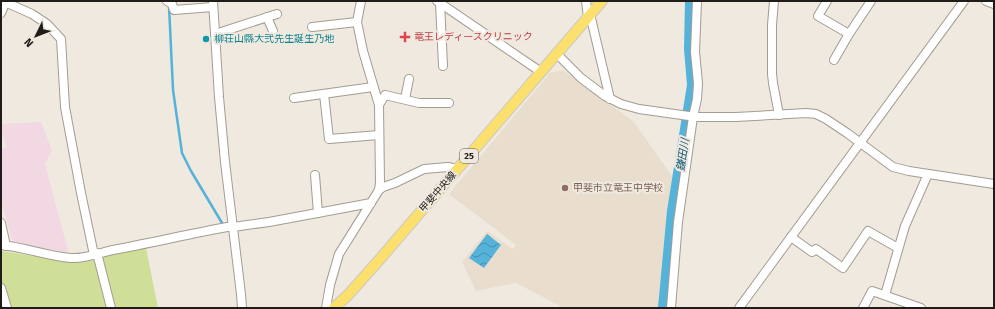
<svg xmlns="http://www.w3.org/2000/svg" width="995" height="309" font-family="'Fira Sans','Noto Sans JP',sans-serif">
  <style>
    .industrial { fill: #f1d8e3 }
    .built { fill: #e9decd }
    .grass { fill: #d0df97 }
    .water { fill: url(#water-waves) }
    .lines { fill: none; stroke-linecap: round; stroke-linejoin: round }
    .stream { stroke: #55b2d9; stroke-width: 2.5 }
    .river { stroke: #55b2d9; stroke-width: 14 }
    .minor-casing { stroke: #a39c92; stroke-width: 10 }
    .major-casing { stroke: #c9c9c8; stroke-width: 12 }
    .minor { stroke: #fff; stroke-width: 8 }
    .major { stroke: #fce06e; stroke-width: 10 }
    .health-dot { fill: #e0444e; stroke: #f0e9df; stroke-width: 1.5 }
    .culture-dot { fill: #0f9aa8; stroke: #f0e9df; stroke-width: 1.5 }
    .education-dot { fill: #8d6e63; stroke: #f0e9df; stroke-width: 1.5 }
    .labels { text-anchor: middle; dominant-baseline: central; stroke-width: 4; stroke-linejoin: round; paint-order: stroke }
    .shield { fill: #f0e9df; stroke: #5e5a54; stroke-width: 1 }
    .shield-label { font-size: 9px; font-weight: bold; fill: #1f1c19 }
    .health-label { font-size: 10px; fill: #be3a42; stroke: #f0e9df; text-anchor: start }
    .culture-label { font-size: 10px; fill: #0d838f; stroke: #f0e9df; text-anchor: start }
    .education-label { font-size: 10px; fill: #785e54; stroke: #f0e9df; text-anchor: start }
    .street-label { font-size: 10px; fill: #1f1c19; stroke: #f0e9df }
    .water-label { font-size: 11px; font-style: italic; fill: #165e7a; stroke: #f0e9df }
  </style>
  <defs>
    <pattern id="water-waves" width="16" height="10" patternUnits="userSpaceOnUse"><rect width="16" height="10" fill="#55b2d9"/><path d="M0 5q4-4 8 0t8 0" fill="none" stroke="#4690af"/></pattern>
  </defs>
  <rect width="100%" height="100%" fill="#f0e9df"/>
  <path class="industrial" d="M41,122L52,150L45,164L68,251L65,252L13,243L1,201V150L7,147L1,130V124Z"/>
  <path class="built" d="M563,70L634,122L677,183L662,308H564L516,283L476,291L462,262L487,231L513,249L516,245L449,194L550,73Z"/>
  <g class="grass">
    <path d="M146,248L158,308H116L101,256Z"/>
    <path d="M1,251L76,262L95,259L106,308H9L1,278Z"/>
  </g>
  <path class="water" d="M487,234L501,245L484,268L469,258Z"/>
  <g class="lines">
    <path class="stream" d="M169,6L173,90L182,153L191,171L222,223"/>
    <path class="river" d="M665,308L674,211L694,85L691,49L692,1"/>
    <g class="minor-casing">
      <g id="minor">
        <path d="M167,1L172,4L174,10L213,7"/>
        <path d="M213,1L219,97L225,162L241,294L242,308"/>
        <path d="M437,1L541,72"/>
        <path d="M586,1L588,17"/>
        <path d="M774,1L772,25V74L773,83L779,115"/>
        <path d="M827,1L818,16L849,34"/>
        <path d="M986,1L994,4"/>
        <path d="M5,2L32,14L47,24L61,39L65,107L81,193L94,255"/>
        <path d="M440,3L443,66"/>
        <path d="M1,13L6,1"/>
        <path d="M590,14L610,99"/>
        <path d="M267,17L273,31"/>
        <path d="M312,27L357,22"/>
        <path d="M215,34L277,14"/>
        <path d="M557,54L581,78L605,96L621,104L639,109L696,117H736L806,113L816,114L826,119L847,133L893,167L909,171L994,184"/>
        <path d="M834,60L849,34L871,1"/>
        <path d="M324,94L329,139L379,135"/>
        <path d="M294,98L373,87"/>
        <path d="M405,99L409,79"/>
        <path d="M379,105L385,95L419,103H449"/>
        <path d="M315,175L318,213"/>
        <path d="M379,190L383,187L395,183L424,169L448,167L457,169"/>
        <path d="M1,223L6,246"/>
        <path d="M791,237L812,252L816,249L843,268L868,231L898,248"/>
        <path d="M1,245C24,247 47,256 71,258C85,259 99,253 113,250C151,243 189,234 227,227H233L269,222L371,203"/>
        <path d="M97,253L111,308"/>
        <path d="M1,288L7,308"/>
        <path d="M885,295L905,226L928,174"/>
        <path d="M326,308L330,285L339,254L379,190L380,183L379,105L363,51L357,22L361,1"/>
        <path d="M671,308L678,222L693,117L697,99L698,83L695,52L697,1"/>
        <path d="M739,308L964,1"/>
        <path d="M863,308L872,291L921,308"/>
      </g>
    </g>
    <g class="major-casing">
      <path id="major" d="M334,308L348,295L380,259L602,1"/>
    </g>
    <use href="#minor" class="minor"/>
    <use href="#major" class="major"/>
  </g>
  <path class="health-dot" d="M403 31h4v4h4v4h-4v4h-4v-4h-4v-4h4z"/>
  <circle class="culture-dot" cx="206" cy="39" r="4"/>
  <circle class="education-dot" cx="565" cy="188" r="4"/>
  <g class="labels">
    <rect class="shield" x="460" y="149" width="18" height="14" rx="3"/>
    <g class="shield-label">
      <text x="469" y="156">25</text>
    </g>
    <g class="health-label">
      <text x="414" y="37">竜王レディースクリニック</text>
    </g>
    <g class="culture-label">
      <text x="214" y="39">柳荘山縣大弐先生誕生乃地</text>
    </g>
    <g class="education-label">
      <text x="573" y="188">甲斐市立竜王中学校</text>
    </g>
    <g class="street-label">
      <text transform="translate(438 192) rotate(-49)">甲斐中央線</text>
    </g>
    <g class="water-label">
      <text transform="translate(683 155) rotate(-81)">鎌田川</text>
    </g>
  </g>
  <rect width="995" height="309" fill="none" stroke="#1f1c19" stroke-width="4"/>
  <g transform="translate(36 36) rotate(227)" stroke="#f0e9df" stroke-width="3" paint-order="stroke">
  <path d="M0-3L7 15L0 10L-7 15Z" fill="#1f1c19"/>
  <text y="-6" font-size="11" font-weight="bold" text-anchor="middle" fill="#1f1c19">N</text>
  </g>
</svg>
